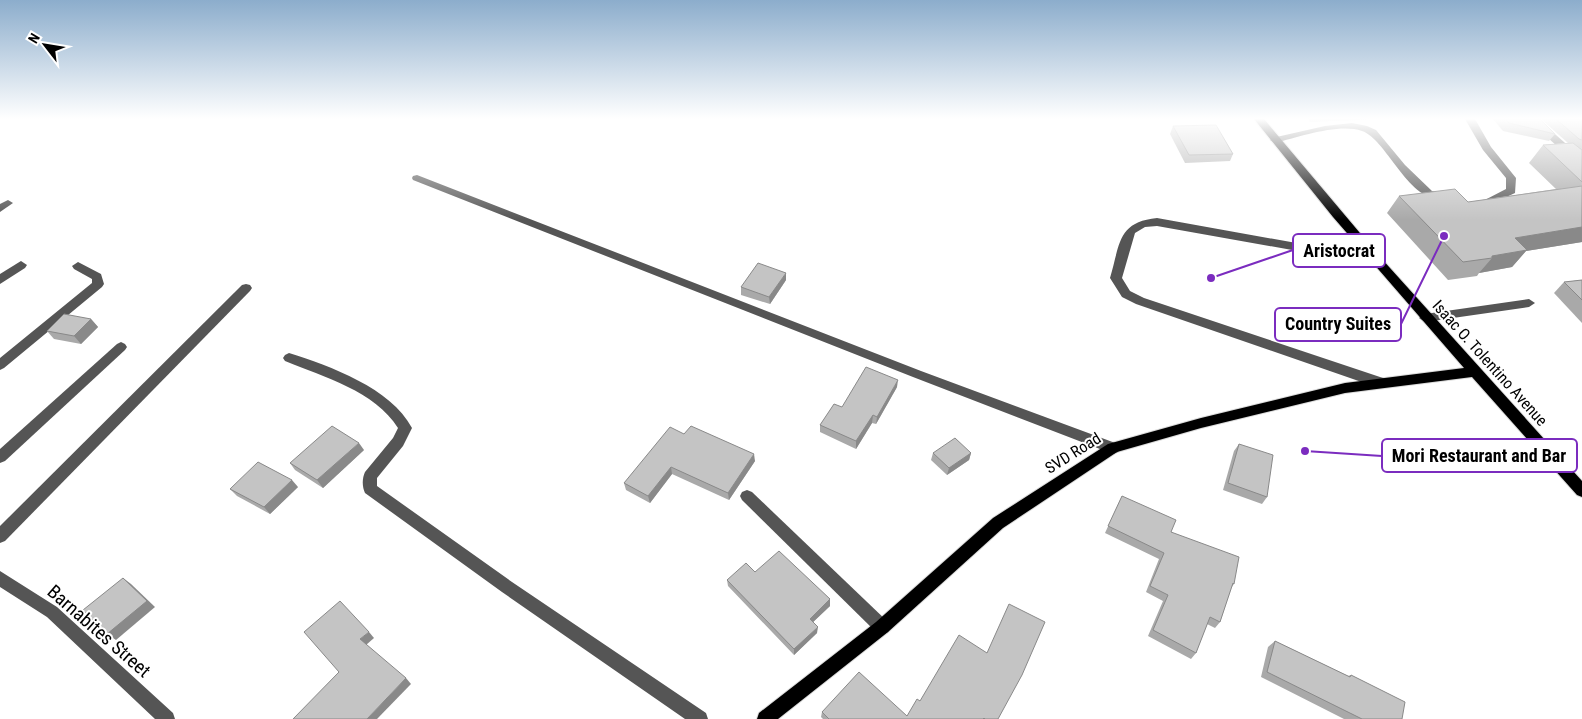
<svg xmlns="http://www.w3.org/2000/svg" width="1582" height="719" font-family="'Roboto Condensed',sans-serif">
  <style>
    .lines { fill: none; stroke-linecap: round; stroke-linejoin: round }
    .major-casing { stroke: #dbdbdb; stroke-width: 2 }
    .minor { fill: #555; fill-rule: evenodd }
    .major { fill: #000; fill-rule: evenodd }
    .wall { fill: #a9a9a9 }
    .shaded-wall { fill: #898989 }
    .building { fill: #c4c4c4; stroke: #898989 }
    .labels { text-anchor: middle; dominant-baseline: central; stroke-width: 4; stroke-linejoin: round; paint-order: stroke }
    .street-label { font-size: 16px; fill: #000; stroke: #fff }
    .near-street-label { font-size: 19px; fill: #000; stroke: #fff }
    .leader { fill: none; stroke: #7b2cbf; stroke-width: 2 }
    .callout-dot { fill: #7b2cbf; stroke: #fff; stroke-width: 2 }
    .callout { fill: #fff; stroke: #7b2cbf; stroke-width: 2 }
    .callout-label { font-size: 18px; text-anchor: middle; font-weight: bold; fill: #000 }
  </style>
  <rect width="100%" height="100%" fill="#fff"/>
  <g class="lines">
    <g class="major-casing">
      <path id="major" d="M1254,119H1264L1381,258L1582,481V497L1577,495L1472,377L1345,393L1201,428L1117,452L1003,528L888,632L778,719H757L759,713L876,622L993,518L1108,444L1201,418L1345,383L1464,368L1333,217Z"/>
    </g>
    <g class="minor">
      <path d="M1465,119H1475L1491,147L1516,178L1515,193L1483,208L1479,207L1478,205L1479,203L1506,189V178L1483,150Z"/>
      <path d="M1527,119H1538L1582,158V166L1578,165Z"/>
      <path d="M1352,123L1367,126L1376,130L1405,165L1432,191L1446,194L1447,196L1446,198C1411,208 1387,139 1362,131C1339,123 1299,137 1275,143L1270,140L1272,138L1325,126Z"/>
      <path d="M417,175L921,371L1118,444L1120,448L1118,452L1113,454L913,377L413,180L412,178L413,176Z"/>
      <path d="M8,200L13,203L0,212V204Z"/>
      <path d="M1157,218L1380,258L1382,261L1376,265L1157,226L1145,227L1135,233L1122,278L1130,291L1144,298L1386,379L1387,383L1386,387H1376L1136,304L1122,297L1110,278C1120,245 1117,222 1157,218Z"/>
      <path d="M21,261L27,265L25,268L0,284V274Z"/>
      <path d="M78,262L101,274L104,284L102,287L4,368L0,370V358L92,283V279L74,269L72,266Z"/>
      <path d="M246,284L250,285L252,288L250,291L5,541L0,543V526L242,285Z"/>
      <path d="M1529,299L1535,303L1529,307L1425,322L1419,318L1425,314Z"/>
      <path d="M121,342L125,344L127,347L125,350L5,461L0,463V449L117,344Z"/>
      <path d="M289,353C330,366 391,388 412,428L403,446L377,478V486L512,582L706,713L708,719H685L502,592L365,493C362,487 362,478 365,472L393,438L398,428C375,391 324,377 285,361L283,358L285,355Z"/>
      <path d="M747,490L752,492L888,622L890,627L888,632L882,635L876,632L742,500L740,496L742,492Z"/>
      <path d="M0,571L57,607L173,713L175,719H155L47,617L0,587Z"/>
    </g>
    <use href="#major" class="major"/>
  </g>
  <g class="wall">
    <path d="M1308,119H1379L1310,122Z"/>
    <path d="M1493,119H1540L1555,134L1549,141L1503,131Z"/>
    <path d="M1541,119H1580L1582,120V149H1581L1582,150V242L1526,251L1512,267L1479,273L1477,276L1448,280L1387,213L1399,196L1468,202L1556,189L1529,163L1543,145L1568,143Z"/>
    <path d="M1173,126L1233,154L1230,161L1185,163L1170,134Z"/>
    <path d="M786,280L770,304L741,295V287Z"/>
    <path d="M1582,280V323L1554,293L1564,282Z"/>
    <path d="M91,319L98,327L81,344L54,339L47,331Z"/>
    <path d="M897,387L876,424L872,423L856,449L820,432V425L842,407Z"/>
    <path d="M684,434L755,461L729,500L672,474L650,503L626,490L624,483Z"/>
    <path d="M1239,444L1267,497L1262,504L1223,490L1234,451Z"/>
    <path d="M364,450L323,488L295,470L290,463Z"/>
    <path d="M933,453H971L969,460L947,475L931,460Z"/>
    <path d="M298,487L270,514L237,496L230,489Z"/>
    <path d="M1122,496L1171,532L1234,584L1231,588L1220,622L1215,628L1207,624L1196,653L1191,659L1148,636L1163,601L1146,592L1159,559L1105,533Z"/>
    <path d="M755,572L830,606L813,622L817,633L794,655L728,586L727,580Z"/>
    <path d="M1275,641L1348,676L1351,675L1402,719H1344L1261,677L1268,647Z"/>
    <path d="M920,701L998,719H823L821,717L822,712L907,716Z"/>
  </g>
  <g class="shaded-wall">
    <path d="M1582,227V242L1526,251L1512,267L1479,273L1492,258V256L1515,238Z"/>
    <path d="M786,273V280L770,304L769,297Z"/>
    <path d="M91,319L98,327L81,344L74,336Z"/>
    <path d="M898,380L897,387L876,424L877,417Z"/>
    <path d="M873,415L872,423L856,449V441Z"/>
    <path d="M359,443L364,450L323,488L317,480Z"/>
    <path d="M971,453L969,460L947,475L949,468Z"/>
    <path d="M754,454L755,461L729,500L728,493Z"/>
    <path d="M671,467L672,474L650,503L648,496Z"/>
    <path d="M292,480L298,487L270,514L264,507Z"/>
    <path d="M123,578L131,584L155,607L116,640L107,634Z"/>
    <path d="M830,599V606L810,625V619Z"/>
    <path d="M818,627L817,633L794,655V649Z"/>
    <path d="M369,632L374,638L366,645L360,639Z"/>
    <path d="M406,678L411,684L377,719H367Z"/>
  </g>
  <g class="building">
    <path d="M1505,119H1540L1555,134L1509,123Z"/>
    <path d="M1556,119H1580L1582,120V140L1579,139Z"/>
    <path d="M1216,125L1233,154L1189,155L1173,126Z"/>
    <path d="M1573,143L1582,150V182L1543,145Z"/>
    <path d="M1582,186V227L1515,238L1527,250L1492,256V258L1463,262L1399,196L1455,189L1468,202Z"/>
    <path d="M758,263L786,273L769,297L741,287Z"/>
    <path d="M1582,280V300L1564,282Z"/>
    <path d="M64,314L91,319L74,336L47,331Z"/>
    <path d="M866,367L898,380L877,417L873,415L856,441L820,425L834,404L842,407Z"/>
    <path d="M332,426L359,443L317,480L290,463Z"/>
    <path d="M691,426L754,454L728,493L671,467L648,496L624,483L670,427L684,434Z"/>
    <path d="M955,438L971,453L949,468L933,453Z"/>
    <path d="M1239,444L1273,455L1267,497L1228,483Z"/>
    <path d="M258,462L292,480L264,507L230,489Z"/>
    <path d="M1122,496L1176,520L1171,532L1239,557L1234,584L1233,583L1220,622L1210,617L1196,653L1153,630L1168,595L1150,586L1164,553L1108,526Z"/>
    <path d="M779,551L830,599L810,619L818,627L794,649L727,580L746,563L755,572Z"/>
    <path d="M123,578L147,601L107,634L83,610Z"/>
    <path d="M340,601L369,632L360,639L406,678L367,719H293L339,672L304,632Z"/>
    <path d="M1009,604L1045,622L1022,675L998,719H985L984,718L983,719H829L822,712L859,672L907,716L917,699L920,701L959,635L987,653Z"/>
    <path d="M1275,641L1350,677L1351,675L1405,702L1402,719H1362L1267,672Z"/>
  </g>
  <linearGradient id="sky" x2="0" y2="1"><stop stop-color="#8cadcc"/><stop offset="0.54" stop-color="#fff"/><stop offset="1" stop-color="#fff" stop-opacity="0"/></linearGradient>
  <rect width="1582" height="220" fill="url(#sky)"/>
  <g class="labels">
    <g class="street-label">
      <text transform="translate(1490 363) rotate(48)">Isaac O. Tolentino Avenue</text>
      <text transform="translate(1073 453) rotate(-32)">SVD Road</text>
    </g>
    <g class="near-street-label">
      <text transform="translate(99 631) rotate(41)">Barnabites Street</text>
    </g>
  </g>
  <path class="leader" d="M1211 278L1293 250M1444 236L1401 324M1305 451L1382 456"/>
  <g class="callout-dot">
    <circle cx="1211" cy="278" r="5"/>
    <circle cx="1444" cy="236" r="5"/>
    <circle cx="1305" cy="451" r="5"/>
  </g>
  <g class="callout">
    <rect x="1293" y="234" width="92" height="33" rx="5"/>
    <rect x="1275" y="308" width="126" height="33" rx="5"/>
    <rect x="1382" y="439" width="195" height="33" rx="5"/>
  </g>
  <g class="callout-label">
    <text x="1339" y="257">Aristocrat</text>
    <text x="1338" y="330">Country Suites</text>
    <text x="1479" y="462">Mori Restaurant and Bar</text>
  </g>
  <g transform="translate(45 45) rotate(301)" stroke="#ffffff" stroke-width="4" paint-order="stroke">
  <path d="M0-4L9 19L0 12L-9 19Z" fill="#000000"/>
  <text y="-8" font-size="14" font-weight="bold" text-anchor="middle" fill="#000000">N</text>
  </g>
</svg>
